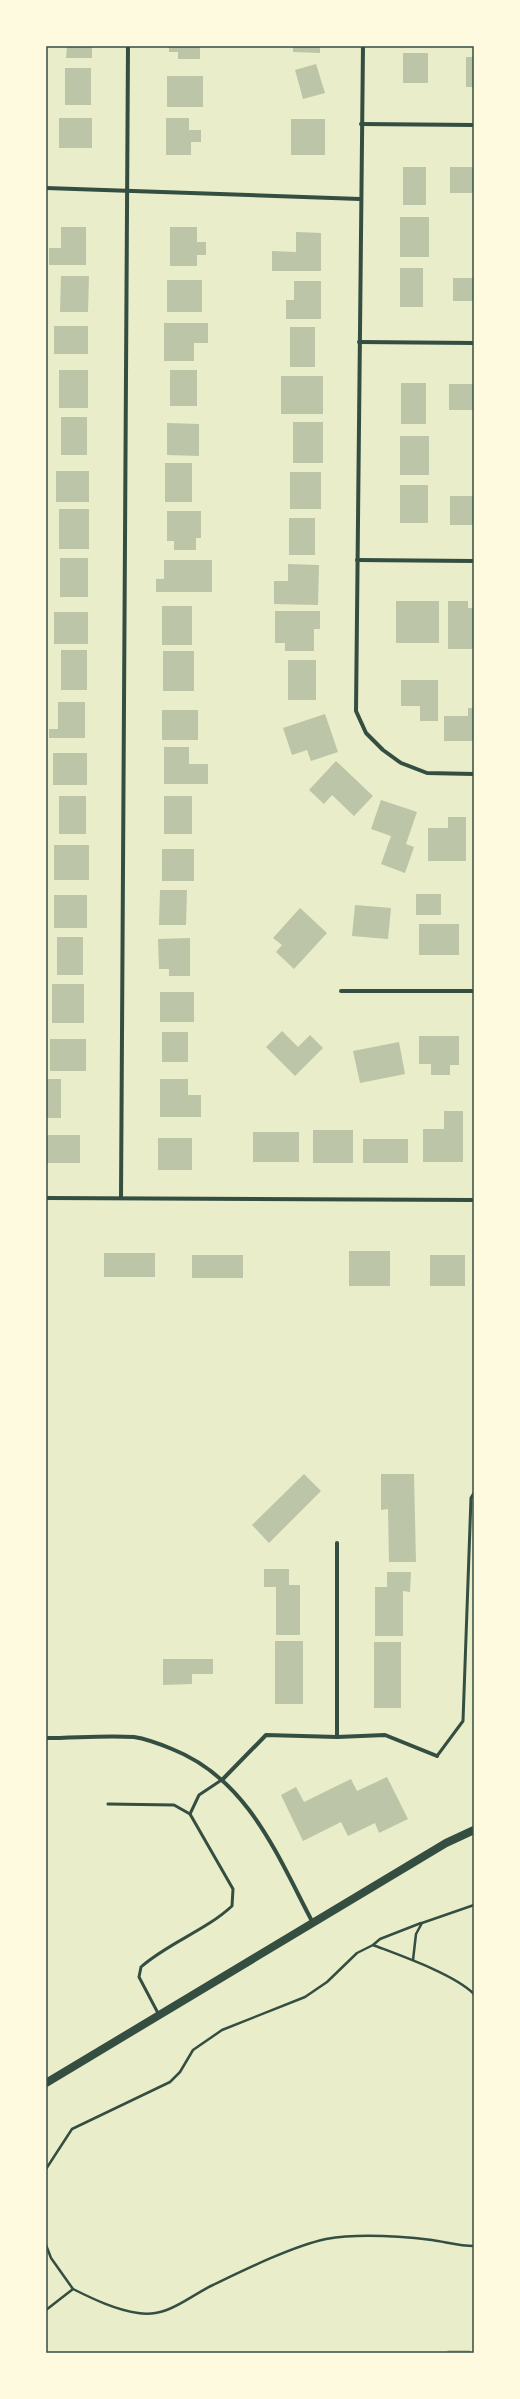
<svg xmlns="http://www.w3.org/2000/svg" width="520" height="2399" font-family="Quicksand,sans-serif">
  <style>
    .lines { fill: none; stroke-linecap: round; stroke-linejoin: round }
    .stream { stroke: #a3b18a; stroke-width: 5 }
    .building { fill: #bcc5a7 }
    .path { stroke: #344e41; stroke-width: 2.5 }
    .service { stroke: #344e41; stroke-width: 3 }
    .minor { stroke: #344e41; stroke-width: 4 }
    .secondary { stroke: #344e41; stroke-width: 8 }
    .neatline { fill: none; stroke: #344e41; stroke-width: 1.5 }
  </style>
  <rect width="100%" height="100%" fill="#e9edc9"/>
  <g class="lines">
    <path class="stream" d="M449,2353H469"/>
  </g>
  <g class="building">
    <path d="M67,46H92V58H66Z"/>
    <path d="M169,46H200V59H178V52H169Z"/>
    <path d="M293,46H320V53L293,52Z"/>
    <rect x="403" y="53" width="25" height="30"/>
    <rect x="466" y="57" width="8" height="30"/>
    <path d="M316,64L325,93L303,99L295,70Z"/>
    <rect x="65" y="68" width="26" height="37"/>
    <rect x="167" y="76" width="36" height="31"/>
    <rect x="59" y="118" width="33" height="30"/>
    <path d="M166,118H189V130H201V142H191V155H166Z"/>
    <rect x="291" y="119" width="34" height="36"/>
    <rect x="403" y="167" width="23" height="38"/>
    <rect x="450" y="167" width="24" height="26"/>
    <rect x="400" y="217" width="29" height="40"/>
    <path d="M61,227H86V265H49V248H61Z"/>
    <path d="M170,227H197V242H206V255H197V266H170Z"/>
    <path d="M296,232L321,233V271H272V251L296,252Z"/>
    <rect x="400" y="268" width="23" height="39"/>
    <path d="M61,276H89L88,312H60Z"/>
    <rect x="453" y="278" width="21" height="23"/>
    <rect x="167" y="280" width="35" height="32"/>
    <path d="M294,281H321V319H286V300H294Z"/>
    <path d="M164,323H208V343H194V361H164Z"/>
    <rect x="54" y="326" width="34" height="28"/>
    <rect x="290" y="327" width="25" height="40"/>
    <rect x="59" y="370" width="29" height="38"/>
    <rect x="170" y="370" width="27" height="36"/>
    <rect x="281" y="376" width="42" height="38"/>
    <rect x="401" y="383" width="25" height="41"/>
    <rect x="449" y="384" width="25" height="26"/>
    <rect x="61" y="417" width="26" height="38"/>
    <rect x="293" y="422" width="30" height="41"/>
    <path d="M167,423L199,424V456L167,455Z"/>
    <rect x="400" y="436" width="29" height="39"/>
    <rect x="165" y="463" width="27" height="39"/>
    <rect x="56" y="471" width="33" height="31"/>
    <rect x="290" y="472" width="31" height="37"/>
    <rect x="400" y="485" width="28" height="38"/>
    <rect x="450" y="496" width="24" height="29"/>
    <rect x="59" y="509" width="30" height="40"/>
    <path d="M167,511H201V538H196V550H174V541H167Z"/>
    <rect x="289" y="518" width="26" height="37"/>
    <rect x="60" y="558" width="28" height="39"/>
    <path d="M164,560H212V592H156V579H164Z"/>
    <path d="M288,564L319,565L318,605L274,604V581H288Z"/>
    <rect x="396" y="601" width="43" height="42"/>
    <path d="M448,601H468V608H474V649H448Z"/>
    <rect x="162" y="606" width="30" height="39"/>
    <path d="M275,611H320V629H314V651H285V643H275Z"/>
    <rect x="54" y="612" width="34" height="32"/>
    <rect x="61" y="650" width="26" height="40"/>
    <rect x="163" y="651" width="31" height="40"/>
    <rect x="288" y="660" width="28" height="40"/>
    <path d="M401,680H438V721H420V706H401Z"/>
    <path d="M58,702H85V738H49V729H58Z"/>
    <path d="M468,708H474V741H444V716H468Z"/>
    <rect x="162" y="710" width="36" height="30"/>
    <path d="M325,714L338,752L311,761L307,750L292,755L283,728Z"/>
    <path d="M164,747H189V764H208V784H164Z"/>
    <rect x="53" y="753" width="34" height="32"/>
    <path d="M336,761L373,796L354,816L332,795L324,804L309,790Z"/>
    <rect x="59" y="796" width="27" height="38"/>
    <rect x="164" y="796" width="28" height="38"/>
    <path d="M381,800L417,812L406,844L414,847L405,873L381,864L391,836L371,829Z"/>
    <path d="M448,817H466V861H428V828H448Z"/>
    <rect x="54" y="845" width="35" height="35"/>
    <rect x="162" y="849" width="32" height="32"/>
    <path d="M160,890H187L186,925H159Z"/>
    <rect x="416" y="894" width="25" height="21"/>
    <rect x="54" y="895" width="33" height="33"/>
    <path d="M355,905L391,908L388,939L352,936Z"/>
    <path d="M300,908L327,933L294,969L276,952L282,945L273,938Z"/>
    <rect x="419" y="924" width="40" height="31"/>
    <rect x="57" y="937" width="26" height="38"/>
    <path d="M190,938V976H169V969H159L158,939Z"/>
    <rect x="52" y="984" width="32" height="39"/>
    <rect x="160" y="992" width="34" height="30"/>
    <path d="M282,1031L298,1047L310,1035L323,1048L295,1076L266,1047Z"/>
    <rect x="162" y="1032" width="26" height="30"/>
    <path d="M419,1036H459V1065H450V1075H431V1064H419Z"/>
    <rect x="50" y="1039" width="36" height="32"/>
    <path d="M399,1042L405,1074L360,1083L353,1051Z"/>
    <rect x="46" y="1079" width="15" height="39"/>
    <path d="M160,1079H188V1095H201V1117H160Z"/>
    <path d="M444,1111H463V1162H423V1129H444Z"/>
    <rect x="313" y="1130" width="40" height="33"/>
    <rect x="253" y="1132" width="46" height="30"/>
    <rect x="46" y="1135" width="34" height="28"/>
    <rect x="158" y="1138" width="34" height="32"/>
    <rect x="363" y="1139" width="45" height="24"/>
    <rect x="349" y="1251" width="41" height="35"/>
    <rect x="104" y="1253" width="51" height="24"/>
    <rect x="192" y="1255" width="51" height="23"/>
    <rect x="430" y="1255" width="35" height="31"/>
    <path d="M304,1474L321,1491L269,1543L252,1525Z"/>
    <path d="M381,1474H414L416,1562H389L388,1509L381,1510Z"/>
    <path d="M264,1569H289V1585H300V1635H276V1587H264Z"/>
    <path d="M387,1572H411L410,1592L403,1591V1636H375V1587H387Z"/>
    <rect x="275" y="1641" width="28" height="63"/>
    <rect x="374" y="1642" width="27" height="66"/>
    <path d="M163,1659H213V1674H192V1684L163,1685Z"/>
    <path d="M387,1777L408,1819L379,1833L375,1823L348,1836L341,1822L303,1841L281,1795L296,1787L304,1802L351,1779L357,1791Z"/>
  </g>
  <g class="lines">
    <g class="path">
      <path d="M373,1945L380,1939L421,1923"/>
      <path d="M413,1960L416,1934L422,1923L474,1905"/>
      <path d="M46,2169L72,2129L170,2082L180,2072L193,2050L222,2030L305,1997L327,1982L357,1953L373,1945C399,1955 454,1974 474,1994"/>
      <path d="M46,2245L51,2258L73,2289L46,2310"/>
      <path d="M73,2289C93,2299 116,2310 138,2313C168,2318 189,2296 213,2285C244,2270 293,2246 326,2239C360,2233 398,2236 432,2240C446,2242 460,2246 474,2246"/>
    </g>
    <g class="service">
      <path d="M437,1756L463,1721L471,1498L474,1493"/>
      <path d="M108,1804L174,1805L190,1814"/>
      <path d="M159,2015L139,1977L141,1967C168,1943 205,1931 232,1906L233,1889L190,1814L199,1795L223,1779"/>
    </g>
    <g class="minor">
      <path d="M363,46L356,711L366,733L383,750L401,763L427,773L474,774"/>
      <path d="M361,124L474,125"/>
      <path d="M46,188L360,199"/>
      <path d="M359,342L474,343"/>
      <path d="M357,560L474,561"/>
      <path d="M341,991H474"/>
      <path d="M46,1198L474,1200"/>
      <path d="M121,1198L128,46"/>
      <path d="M337,1737V1543"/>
      <path d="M46,1738C75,1738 105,1735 134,1737C147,1739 160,1744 172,1749C248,1779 277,1855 313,1923"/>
      <path d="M223,1779L266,1735L337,1737L385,1735L437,1756"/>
    </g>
    <path class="secondary" d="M46,2083L446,1843L474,1830"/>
  </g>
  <rect width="520" height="2399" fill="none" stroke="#fefae0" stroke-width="94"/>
  <rect x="47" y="47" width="426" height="2305" class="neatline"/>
</svg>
